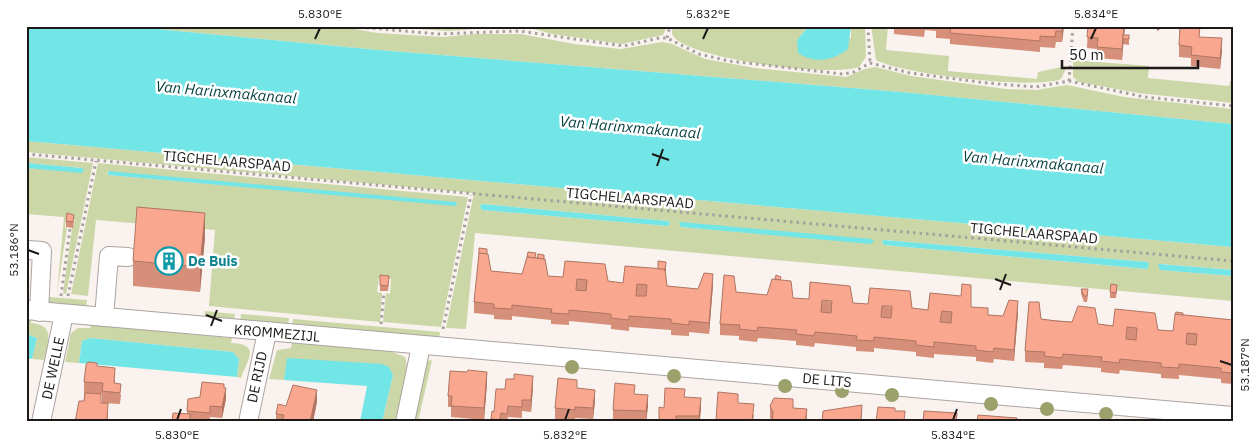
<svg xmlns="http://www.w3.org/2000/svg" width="1259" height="448" font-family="'IBM Plex Sans',sans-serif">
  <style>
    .green { fill: #cbd7a7; fill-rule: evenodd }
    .water { fill: #72e5e6 }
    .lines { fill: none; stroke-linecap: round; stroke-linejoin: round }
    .minor-casing { stroke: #aba4a1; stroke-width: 20 }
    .path { stroke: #a59f9d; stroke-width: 3; stroke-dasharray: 2.5 4; stroke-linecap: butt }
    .minor { stroke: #fff; stroke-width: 18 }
    .tree { fill: #9ca16c }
    .wall { fill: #d6907a }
    .shaded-wall { fill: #ae7563 }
    .building { fill: #f9a78e; stroke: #ae7563; fill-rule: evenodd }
    .ticks { fill: none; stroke: #1c1918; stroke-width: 2 }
    .labels { text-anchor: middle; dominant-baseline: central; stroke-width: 5; stroke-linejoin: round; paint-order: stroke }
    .street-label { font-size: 14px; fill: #1c1918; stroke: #fff }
    .culture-label { font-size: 14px; font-weight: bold; fill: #0d838f; stroke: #fff; text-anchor: start }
    .water-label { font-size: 15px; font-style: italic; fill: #033d3d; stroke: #fff }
    .neatline { fill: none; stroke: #1c1918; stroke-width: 2 }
    .ticks-label { font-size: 12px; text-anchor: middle; fill: #1c1918 }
  </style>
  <rect width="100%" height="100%" fill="#faf2ef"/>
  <g class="green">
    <path d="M125,26H338L377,33L443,37L475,34H521L574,44L621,49L662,42L672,44L705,59L755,68L846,77L865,69L875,67L911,76L1006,89L1036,90L1067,85L1124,97L1233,109V124L901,92L378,50Z"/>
    <path d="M372,26H513L448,31Z"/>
    <path d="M523,26H667L663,35L622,44L552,34Z"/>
    <path d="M673,26L735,28L736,26H809L797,40L851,38V26H865L866,57L859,67C832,77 693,60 674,37C671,34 672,30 673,26Z"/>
    <path d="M871,26H888L886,50L949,56L948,71L1037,79L1038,72L1067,66L1061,79C1033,90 902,74 876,60Z"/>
    <path d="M1073,60L1149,66L1148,78L1229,86L1230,81H1233V103L1138,93L1079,82L1073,77Z"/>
    <path d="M26,141L1233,247V270L1161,264L1160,270L1233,276V301L475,233L466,329L446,328L474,193L26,152ZM482,204L668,221L670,222L668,226L482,210L480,207ZM679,226L873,243L681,227ZM884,240L1148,262L1147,269L884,245L882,241Z"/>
    <path d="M26,157L93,163L66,294L63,293L72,229L75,220L66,218L65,227L67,228L57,293L64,217L26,214V168L83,172L82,168L26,163Z"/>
    <path d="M98,163L468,197L441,327L383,322L386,293L390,294L391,279L379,278L377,292L382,293L380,322L209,306L215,230L96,220L88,296L71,294ZM107,172L457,205L108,175Z"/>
    <path d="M48,297L87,300L86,308L48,305Z"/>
    <path d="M205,311L235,314L234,321L204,318Z"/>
    <path d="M241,314L289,318L288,326L240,322Z"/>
    <path d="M26,319H31V323C56,325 48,342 44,360L32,359L37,338L26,334Z"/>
    <path d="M293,319L440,332L439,339L292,326Z"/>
    <path d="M91,325L232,338L231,343C262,344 247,360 241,378L237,377L239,359L233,352L90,338L82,341L79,363L65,362L71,333L78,328H90Z"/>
    <path d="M292,343L390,351L405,357C411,372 399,405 396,422H382L393,375L288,358L284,380L269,379L277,350L291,348Z"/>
    <path d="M432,360L418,422H413L426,361Z"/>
  </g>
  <g class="water">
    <path d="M26,26H125L378,50L901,92L1233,124V247L26,141Z"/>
    <path d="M809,26H851L848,49C832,61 815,64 798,53L797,40Z"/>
    <path d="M26,163L82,168L84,170L82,173L26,168Z"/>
    <path d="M108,171L456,202L457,204L455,206L108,175Z"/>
    <path d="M482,204L668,221L670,223L668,226L482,210L480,207Z"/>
    <path d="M681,222L871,239L874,241L871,244L681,227L679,223Z"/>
    <path d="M884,240L1148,262L1149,265L1147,269L884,245L882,241Z"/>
    <path d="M1160,264L1233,270V276L1160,270L1158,265Z"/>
    <path d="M26,334L37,338L32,359L26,358Z"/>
    <path d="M90,338L233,352L239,359L237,377L79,363L82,341Z"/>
    <path d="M287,358L382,364L389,367L393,375L382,422H360L367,386L284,380Z"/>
  </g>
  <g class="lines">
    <g class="minor-casing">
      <g id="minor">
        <path d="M28,250L42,251L39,312"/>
        <path d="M26,310L1233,416"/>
        <path d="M104,317L109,256L128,257"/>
        <path d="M41,422L64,314"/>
        <path d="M248,422L267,332"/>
        <path d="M405,422L421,346"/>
      </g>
    </g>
    <g class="path">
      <path d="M347,26L438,34L519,31L624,46L659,38H667L699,54L729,61L843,74L854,72L870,63L910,73L987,83L1035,87L1069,81L1145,97L1233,106"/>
      <path d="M868,26L870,63"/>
      <path d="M667,38L670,26"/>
      <path d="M1069,81L1073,26"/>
      <path d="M26,154L1233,261"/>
      <path d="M61,296L70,229"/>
      <path d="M68,296L96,161"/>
      <path d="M381,324L384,292"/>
      <path d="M443,329L471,195"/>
    </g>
    <use href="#minor" class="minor"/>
  </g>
  <g class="tree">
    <circle cx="572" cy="367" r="7"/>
    <circle cx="674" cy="376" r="7"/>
    <circle cx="785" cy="386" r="7"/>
    <circle cx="842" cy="391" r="7"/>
    <circle cx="892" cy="395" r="7"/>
    <circle cx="991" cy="404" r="7"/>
    <circle cx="1047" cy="409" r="7"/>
    <circle cx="1106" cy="414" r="7"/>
  </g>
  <g class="wall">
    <path d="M888,26H1064L1062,42H1056L1055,48L1040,47V52L950,44V39L936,38V31L925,30L924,37L894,34V27Z"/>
    <path d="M1088,26H1125L1124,35H1129V45L1123,44L1122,60L1097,58V49L1087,48Z"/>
    <path d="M1200,37L1222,50L1220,69L1191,66V58L1179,57V45Z"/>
    <path d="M66,221H74L73,228L66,227Z"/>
    <path d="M205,237L200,292L133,286V261Z"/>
    <path d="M487,254L491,271L522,274L536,258L544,259L548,276L623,283L658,269L666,268L665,273L667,286L698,289L713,285L709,334L689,332V336L671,335V330L629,327V331L611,329V325L569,321V325L551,324V320L512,316V320L494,319V315L474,313V302Z"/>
    <path d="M781,280L793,298L928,310L971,307L988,315L1003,316L1018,312L1014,361L994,359L993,363L984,362L976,361V357L934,354V358L916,356V352L874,348V352L856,351V347L815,343L814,347L806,346L796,345V341L758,338L757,342L739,340V336L720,335V324L767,295Z"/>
    <path d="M389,281L388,291H380V285Z"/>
    <path d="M1081,289L1088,295L1087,302H1084L1081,294Z"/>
    <path d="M1117,291L1116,298H1110V292Z"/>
    <path d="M1183,315L1233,320V384L1221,383V379L1179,375V379L1161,378V374L1120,370L1119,374L1101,372V368L1063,365L1062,369L1044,368V363L1025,362V351L1041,319L1173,331Z"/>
    <path d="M97,366L115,379V383L121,395L120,404L102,403V394H101V403L108,414V420L75,422L84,401V382Z"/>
    <path d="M487,383L484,420L451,417V407H448V396Z"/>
    <path d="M533,387L531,412L522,411V418L508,417L507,422H491L492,411L494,412Z"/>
    <path d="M224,388L226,399L222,418L210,417V422H172L187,414L188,399L200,397Z"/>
    <path d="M577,388L595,401L593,419L575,418V421L555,419V408Z"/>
    <path d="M718,392L738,403L754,415L753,422H716Z"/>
    <path d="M635,394L648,406L646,422L613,421V410Z"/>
    <path d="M685,397L701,409L700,422H659Z"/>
    <path d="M317,401L313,422H276V414L286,406Z"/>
    <path d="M770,406L807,409V422H772L770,417Z"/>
  </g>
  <g class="shaded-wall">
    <path d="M1063,26H1064L1062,42V31Z"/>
    <path d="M1124,26H1125L1122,60V49Z"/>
    <path d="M1157,26H1165L1157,31Z"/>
    <path d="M1222,38V50L1220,69V58Z"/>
    <path d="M205,213V237L200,292V267Z"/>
    <path d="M713,274V285L709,334V323Z"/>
    <path d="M1018,301V312L1014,361V350Z"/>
    <path d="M487,372V383L484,420V408Z"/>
    <path d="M533,376V387L531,412V400Z"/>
    <path d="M226,388V399L222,418V407Z"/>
    <path d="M317,390V401L313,422H310Z"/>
    <path d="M595,390V401L593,419V408Z"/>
    <path d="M648,395V406L646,422V411Z"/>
    <path d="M701,398V409L699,422V416Z"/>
  </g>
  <g class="building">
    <path d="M936,26H1063L1062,31H1056L1055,37L1040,36V41L950,33L951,28L936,27Z"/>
    <path d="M1088,26H1124L1122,49L1097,47L1098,38L1087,37Z"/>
    <path d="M1180,26H1200L1199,37L1222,38L1220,58L1191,55L1192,47L1179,45Z"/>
    <rect x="1123" y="35" width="6" height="4"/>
    <path d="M137,207L205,213L200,267L133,261Z"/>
    <path d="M67,213L74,215L73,222L66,221Z"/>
    <path d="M479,248L487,249V254L479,253Z"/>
    <path d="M528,252L536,253L535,258L527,257Z"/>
    <path d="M479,253L488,254L491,271L522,274L527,257L545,259L548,276L563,277L565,261L605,264L608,281L623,283L625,266L665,269L667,286L698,289L704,273L713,274L709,323L689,321V325L671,323V319L629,316V320L611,318V314L569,310V314L551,313L552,309L512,305V309L494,308V304L474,302ZM577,279L587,280L586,291L576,290ZM637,284L647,285L646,296H636Z"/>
    <path d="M538,254L544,255V259L537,258Z"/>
    <path d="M658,261L666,262L665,271V269H658Z"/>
    <path d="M380,275L389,276L388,286L380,285Z"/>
    <path d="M724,275L734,276L736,292L767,295L772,279L791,281L793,298L809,299L810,282L850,286L853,303L868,304L870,288L910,291L912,308L928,310L930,293L961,296L962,284L971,285V307L988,308V315L1003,316L1009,300L1018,301L1014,350L994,348L993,352L984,351L976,350V346L934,342V347L916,345V341L874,337V341L856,340L857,336L815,332L814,336L806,335L796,334L797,330L758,327L757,331L739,329L740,325L720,324ZM822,300L832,301L831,313L821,312ZM882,306H892L891,318L881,317ZM942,311L952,312L951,323L940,322Z"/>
    <path d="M776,275L781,277L780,280L775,279Z"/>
    <path d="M1111,284L1117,285L1116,293L1110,292Z"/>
    <path d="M1081,289H1088L1087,296H1084Z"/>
    <path d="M1029,302H1039L1041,319L1056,321L1072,322L1078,306L1095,308L1098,324L1113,326L1115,309L1155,313L1158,330L1173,331L1175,314L1233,320V373L1221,372V368L1179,364V368L1161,367V363L1120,359L1119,363L1101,361L1102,357L1063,354L1062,358L1044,356L1045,352L1025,351ZM1127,327L1137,328L1136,340L1126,339ZM1187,333L1197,334L1196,345L1186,344Z"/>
    <path d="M1176,312L1183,313V315L1175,314Z"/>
    <path d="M88,362L97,363V366L115,368L114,383L121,384L120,393L102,391L103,383L84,382L86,365Z"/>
    <path d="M468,370L487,372L484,408L451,406L452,396H448L450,371L467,372Z"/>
    <path d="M514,374L533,376L531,400H522V407L508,406L507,414L501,413L500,420L491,419L492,411L494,412L496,389H505L506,379H514Z"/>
    <path d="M558,378L577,380V388L595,390L593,408L575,407V410L555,408Z"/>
    <path d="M202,382L224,384V388H226L222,407L210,406V413L187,411L188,399L200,397Z"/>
    <path d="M615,383L635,385L634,394L648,395L646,411L613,410Z"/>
    <path d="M293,385L317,390L310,422H282L284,415L276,414L278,404L286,406Z"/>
    <path d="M665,388L685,389L684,397L701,398L699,416H676V422H659V407L664,408Z"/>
    <path d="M718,392L738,394V403L754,404L752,421L716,420Z"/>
    <path d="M85,393L101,394V403H108L107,420H115V422H75L79,401H84Z"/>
    <path d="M774,398L793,399V408L807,409L805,422H772L773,412L770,406Z"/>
    <path d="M862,405L861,422H822L823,411Z"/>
    <path d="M878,407L895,408V411H905L904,421L913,422H876Z"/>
    <path d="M924,411L957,413L956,422H923Z"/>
    <path d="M173,413L190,414V422L172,421Z"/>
    <path d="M978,415L1017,418V422H977Z"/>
    <path d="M586,420L596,421V422H586Z"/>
  </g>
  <path class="ticks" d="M315,39L320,28M703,39L708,28M1091,39L1096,28M652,154L669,160M657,166L663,149M28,250L39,254M995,279L1011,285M1000,290L1006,274M206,315L222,321M211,326L217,310M1220,361L1232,365M177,420L181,409M565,420L569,409M953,420L957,409"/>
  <defs>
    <g id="building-ring" transform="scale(1.4375)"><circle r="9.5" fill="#fff" stroke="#0f9aa8" stroke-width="1.5"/><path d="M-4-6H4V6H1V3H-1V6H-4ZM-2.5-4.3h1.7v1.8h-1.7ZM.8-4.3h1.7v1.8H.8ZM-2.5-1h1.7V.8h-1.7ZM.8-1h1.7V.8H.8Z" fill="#0f9aa8"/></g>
  </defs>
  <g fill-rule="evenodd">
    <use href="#building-ring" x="169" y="261"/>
  </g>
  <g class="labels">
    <g class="street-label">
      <text transform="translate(227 161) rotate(5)">TIGCHELAARSPAAD</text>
      <text transform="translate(630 198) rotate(5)">TIGCHELAARSPAAD</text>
      <text transform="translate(1034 233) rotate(5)">TIGCHELAARSPAAD</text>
      <text transform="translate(277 333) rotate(5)">KROMMEZIJL</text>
      <text transform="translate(53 368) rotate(-78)">DE WELLE</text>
      <text transform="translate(257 377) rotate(-78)">DE RIJD</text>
      <text transform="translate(827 380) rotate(5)">DE LITS</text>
    </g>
    <g class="culture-label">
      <text x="188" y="261">De Buis</text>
    </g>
    <g class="water-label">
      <text transform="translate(226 92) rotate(5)">Van Harinxmakanaal</text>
      <text transform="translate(630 127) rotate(5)">Van Harinxmakanaal</text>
      <text transform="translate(1033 162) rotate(5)">Van Harinxmakanaal</text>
    </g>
  </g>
  <rect width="1259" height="448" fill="none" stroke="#ffffff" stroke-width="55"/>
  <path d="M1062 60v8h136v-8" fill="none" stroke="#1c1918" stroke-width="2.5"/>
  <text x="1069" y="60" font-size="15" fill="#1c1918" stroke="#ffffff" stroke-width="4" paint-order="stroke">50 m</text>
  <rect x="28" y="28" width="1204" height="392" class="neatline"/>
  <g class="ticks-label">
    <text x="320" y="18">5.830°E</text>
    <text x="708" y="18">5.832°E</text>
    <text x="1096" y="18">5.834°E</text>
    <text transform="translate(14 250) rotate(-90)" y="4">53.186°N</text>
    <text transform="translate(1245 365) rotate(-90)" y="4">53.187°N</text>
    <text x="177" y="439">5.830°E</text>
    <text x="565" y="439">5.832°E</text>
    <text x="953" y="439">5.834°E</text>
  </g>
</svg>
